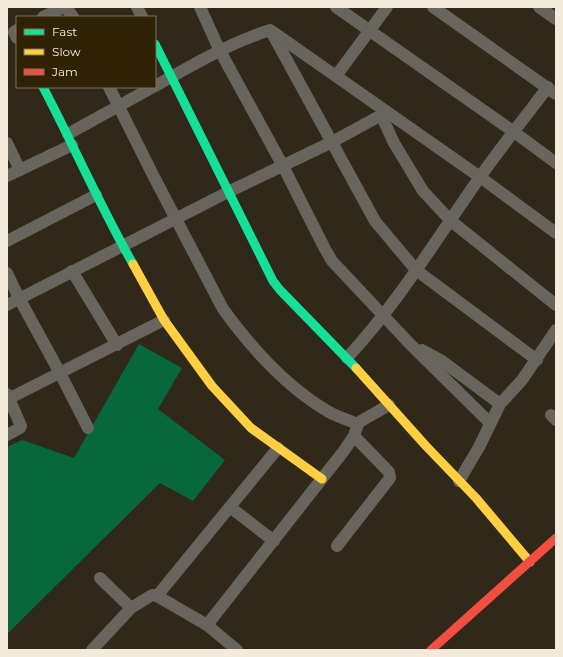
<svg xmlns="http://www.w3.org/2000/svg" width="563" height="657" font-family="Montserrat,sans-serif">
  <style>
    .forest { fill: #06683c }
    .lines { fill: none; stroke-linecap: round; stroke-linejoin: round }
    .street { stroke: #68655f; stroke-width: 12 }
    .fast { stroke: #16e098; stroke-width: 9 }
    .slow { stroke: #ffcf43; stroke-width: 9 }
    .jam { stroke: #f24e42; stroke-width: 9 }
  </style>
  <rect width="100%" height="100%" fill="#302819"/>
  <path class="forest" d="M139,344L182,368L158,409L225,460L193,501L160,483L7,634V447L22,440L74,458Z"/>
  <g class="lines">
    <g class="street">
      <path d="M66,7L73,17"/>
      <path d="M137,7L142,17"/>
      <path d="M200,7L220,51L283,166L325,249L332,261L410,344L490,423"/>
      <path d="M336,7L514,132L556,163"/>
      <path d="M433,7L556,94"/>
      <path d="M539,7L556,19"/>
      <path d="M43,17L64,7"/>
      <path d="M17,30L14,32L17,38"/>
      <path d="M272,33L375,221L416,270L537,360"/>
      <path d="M336,76L387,7"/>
      <path d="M155,86C192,65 230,43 270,30L480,177L556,233"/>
      <path d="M109,87L153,175L223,309C252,349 286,387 329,412C338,417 348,420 358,424"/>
      <path d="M381,115L394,143L423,191L451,221L556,305"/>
      <path d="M68,134L153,87"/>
      <path d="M7,143L20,170"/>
      <path d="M7,176L72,145"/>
      <path d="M7,241L96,195"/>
      <path d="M72,271L117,345"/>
      <path d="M7,273L19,298L60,373L88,428"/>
      <path d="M7,305L228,192L332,142L387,112"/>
      <path d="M422,350L442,361L500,404"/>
      <path d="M347,358C398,303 437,238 480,177C502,146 525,117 548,87"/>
      <path d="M7,394L21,426L20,428L7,435"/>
      <path d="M10,398L164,320"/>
      <path d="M551,415L556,420"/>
      <path d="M459,481L479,447L500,404L522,380L556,330"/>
      <path d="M230,507L274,541"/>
      <path d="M337,546L390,478L389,472L354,436"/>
      <path d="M100,578L131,608"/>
      <path d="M207,625L343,452L354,436L358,424L361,421L389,405"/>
      <path d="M92,650L131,608L152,595L157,596"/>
      <path d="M237,650L207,625L157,596L278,448"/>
    </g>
    <g class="fast">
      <path d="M155,44L273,281L280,290L356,368"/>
      <path d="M43,87C74,146 100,206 133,264"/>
    </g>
    <g class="slow">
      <path d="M133,264L164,320L212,386L251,428L322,479"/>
      <path d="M356,368L426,446L476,498L530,562"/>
    </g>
    <path class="jam" d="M431,650L556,538"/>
  </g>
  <rect width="563" height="657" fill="none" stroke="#f3ead9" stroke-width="16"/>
  <rect x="16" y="16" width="140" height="72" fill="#302205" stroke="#7e725a"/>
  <rect x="24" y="29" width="20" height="6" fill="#16e098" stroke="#7e725a"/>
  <text x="52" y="36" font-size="12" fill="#f3ead9">Fast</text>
  <rect x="24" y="49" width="20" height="6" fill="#ffcf43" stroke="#7e725a"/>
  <text x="52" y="56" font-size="12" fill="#f3ead9">Slow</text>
  <rect x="24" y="69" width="20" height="6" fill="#f24e42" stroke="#7e725a"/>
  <text x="52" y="76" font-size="12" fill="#f3ead9">Jam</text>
</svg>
